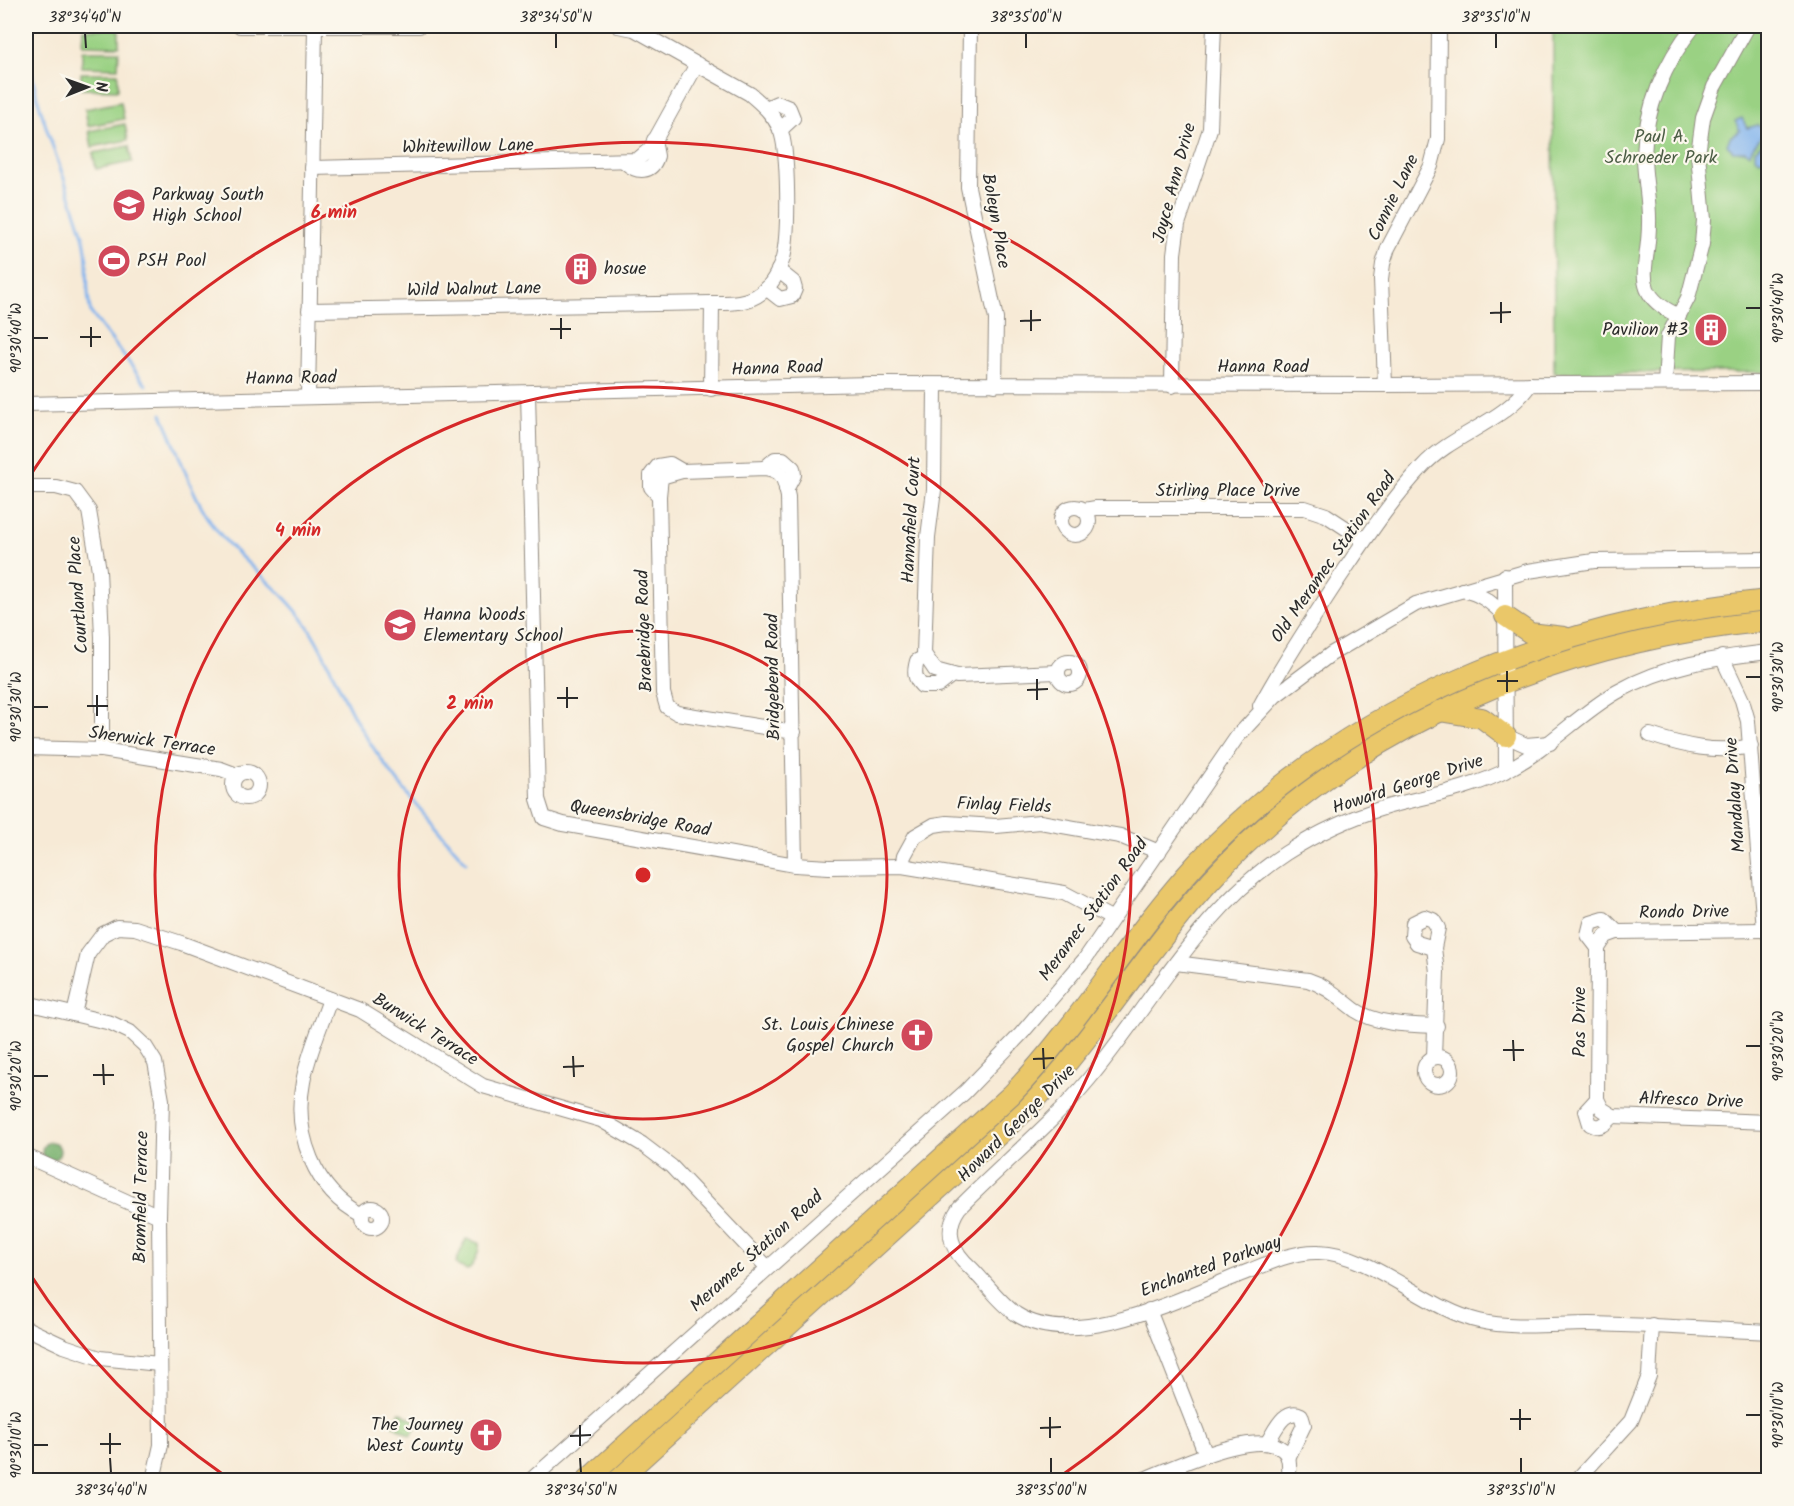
<svg xmlns="http://www.w3.org/2000/svg" width="1794" height="1506" font-family="Kalam,sans-serif">
  <style>
    .green { fill: #9ad183; stroke: #627e57; stroke-width: 1.5 }
    .forest { fill: #7bb371; stroke: #536f4e; stroke-width: 1.5 }
    .water { fill: #81b3ed; stroke: #566f8c; stroke-width: 1.5 }
    .lines { fill: none; stroke-linecap: round; stroke-linejoin: round }
    .stream { stroke: #81b3ed; stroke-width: 3 }
    .minor-casing { stroke: #918a80; stroke-width: 16 }
    .highway-casing { stroke: #918a80; stroke-width: 22 }
    .minor { stroke: #fff; stroke-width: 14 }
    .highway { stroke: #eac769; stroke-width: 20 }
    .ticks { fill: none; stroke: #2b2b2b; stroke-width: 2 }
    .ring { fill: none; stroke: #d62828; stroke-width: 3 }
    .labels { text-anchor: middle; dominant-baseline: central; stroke-width: 4.5; stroke-linejoin: round; paint-order: stroke }
    .park-label { font-size: 18px; fill: #4c5d45; stroke: #fbf7ec }
    .street-label { font-size: 18px; fill: #2b2b2b; stroke: #fbf7ec }
    .poi-label { font-size: 18px; fill: #2b2b2b; stroke: #fbf7ec; text-anchor: start }
    .centre { fill: #d62828; stroke: #fbf7ec; stroke-width: 3 }
    .ring-label { font-size: 18px; text-anchor: middle; font-weight: bold; fill: #d62828; stroke: #fbf7ec; stroke-width: 4.5; stroke-linejoin: round; paint-order: stroke }
    .neatline { fill: none; stroke: #2b2b2b; stroke-width: 2 }
    .ticks-label { font-size: 15px; text-anchor: middle; fill: #2b2b2b }
  </style>
  <rect width="100%" height="100%" fill="#fbf7ec"/>
  <filter id="ink" filterUnits="userSpaceOnUse"><feTurbulence type="fractalNoise" baseFrequency=".0167" numOctaves="2"/><feDisplacementMap in="SourceGraphic" scale="12" xChannelSelector="R" yChannelSelector="G"/><feConvolveMatrix kernelMatrix="1 2 1 2 8 2 1 2 1" color-interpolation-filters="sRGB"/></filter>
  <filter id="wash" filterUnits="userSpaceOnUse"><feTurbulence type="fractalNoise" baseFrequency=".008" numOctaves="4" result="noise"/><feDisplacementMap in="SourceGraphic" scale="24" xChannelSelector="R" yChannelSelector="G"/><feGaussianBlur stdDeviation="1.35" result="paint"/><feColorMatrix in="noise" values="0 0 0 0 0 0 0 0 0 0 0 0 0 0 0 0 0 1.4 0 .05"/><feComposite in="paint" operator="in"/></filter>
  <g filter="url(#wash)">
    <rect width="100%" height="100%" fill="#f7ead6"/>
    <g class="green">
      <path d="M1553,26H1768V372L1554,373Z"/>
      <path d="M83,29H119V46L82,45Z"/>
      <path d="M82,51H119L118,68L82,67Z"/>
      <path d="M81,73H118V90L81,89Z"/>
      <path d="M121,102L124,119L88,126L85,109Z"/>
      <path d="M125,124L128,140L92,147L89,131Z"/>
      <path d="M129,146L132,162L96,169L93,153Z"/>
      <path d="M466,1239L479,1243C480,1251 474,1266 467,1270L458,1266L456,1262Z"/>
      <path d="M400,1412L416,1421L414,1425L417,1426L411,1436L393,1425Z"/>
    </g>
    <circle class="forest" cx="51" cy="1151" r="9"/>
    <g class="water">
      <path d="M1742,118L1747,128L1758,125L1764,130C1762,141 1752,143 1750,154L1745,151H1733L1727,145L1730,137L1740,131L1735,121Z"/>
      <path d="M1768,130V158L1760,160L1755,157V150L1763,142Z"/>
    </g>
    <g class="lines">
      <g class="stream">
        <path d="M26,39C33,107 64,171 83,236C91,261 84,288 91,313L146,385"/>
        <path d="M162,414C180,454 191,498 219,533C245,566 280,586 307,625C327,655 339,690 357,722C387,773 427,818 466,862"/>
      </g>
    </g>
  </g>
  <g filter="url(#ink)">
    <g class="lines">
      <g class="minor-casing">
        <g id="minor">
          <path d="M240,26H419"/>
          <path d="M618,26L634,29L750,94C762,104 773,114 780,129C789,151 789,235 783,258C779,271 772,285 761,293C747,304 728,303 712,303L711,389"/>
          <path d="M970,26L968,187L996,319L995,385"/>
          <path d="M766,108L777,103L789,108L793,118L780,130"/>
          <path d="M625,162C637,173 652,174 657,156L654,140"/>
          <path d="M312,168L637,160L650,149L697,64"/>
          <path d="M766,288L780,299L792,296L795,289L793,282L778,270"/>
          <path d="M309,310L712,303"/>
          <path d="M1679,316C1628,293 1649,269 1649,224C1650,201 1644,179 1644,156C1645,108 1665,62 1694,26"/>
          <path d="M1665,383L1668,336L1688,298L1702,244L1704,220L1698,154L1703,118L1714,87L1748,26"/>
          <path d="M1385,385L1381,279L1383,264L1388,248L1431,166L1438,139L1439,26"/>
          <path d="M935,386L934,490L928,537L924,654L935,670L957,676L1057,672"/>
          <path d="M1172,386L1174,254L1178,224L1210,129L1214,26"/>
          <path d="M528,393L538,799L544,818L563,824L795,865L829,867L902,866L1064,893L1111,918"/>
          <path d="M308,397L315,27"/>
          <path d="M26,404L871,384L1385,385L1768,383"/>
          <path d="M765,468L775,459H783L793,468L794,475L786,490"/>
          <path d="M26,487H56L75,492L89,511L99,570L102,637V750"/>
          <path d="M659,496L651,487V475L658,466L670,464L682,471"/>
          <circle cx="1075" cy="521" r="14"/>
          <path d="M1084,510L1096,508H1305L1326,515L1364,540"/>
          <path d="M1505,576L1506,771"/>
          <path d="M1462,590C1481,594 1491,602 1505,616"/>
          <path d="M1768,652C1715,658 1665,665 1617,692C1579,714 1549,748 1509,769C1470,790 1425,796 1383,808C1349,818 1316,834 1286,853C1200,909 1153,1002 1089,1079C1050,1126 1002,1164 959,1208C943,1231 952,1251 971,1268C986,1283 999,1302 1016,1314C1077,1354 1189,1294 1249,1271C1271,1262 1295,1251 1319,1252C1371,1253 1426,1309 1479,1321C1513,1329 1554,1324 1589,1324C1649,1325 1709,1329 1768,1332"/>
          <path d="M925,657L917,661C914,672 914,678 922,686H938L952,675"/>
          <path d="M1722,657L1742,700L1748,721L1764,930L1768,934"/>
          <circle cx="1069" cy="673" r="11"/>
          <path d="M1260,706C1284,661 1312,620 1340,577C1365,540 1391,500 1422,467C1453,433 1504,423 1530,384"/>
          <path d="M794,732L677,713L667,707L663,693L659,496L661,477L682,471L765,468C784,471 784,479 788,497L795,865"/>
          <path d="M1650,735C1684,746 1716,754 1751,746"/>
          <path d="M1506,736L1526,745L1550,743"/>
          <path d="M26,748L102,750L221,769L237,775"/>
          <circle cx="246" cy="785" r="13"/>
          <path d="M902,866L904,856L915,836L934,825L947,823L996,826L1040,822L1120,836L1159,852"/>
          <path d="M1425,917L1433,920L1438,928L1434,948L1417,943L1412,936L1413,923Z"/>
          <path d="M1764,930L1617,932L1606,936L1598,948L1597,1099L1602,1109L1613,1116L1768,1122"/>
          <path d="M1434,948L1437,972L1434,1057"/>
          <path d="M1598,948L1588,935L1591,923L1604,919L1617,932"/>
          <path d="M1176,963L1308,980C1327,986 1339,998 1355,1010C1377,1025 1411,1025 1437,1026"/>
          <path d="M330,999C321,1026 308,1054 303,1082C293,1133 314,1191 362,1215"/>
          <path d="M26,1003L111,1023L130,1032L145,1046L155,1062L162,1100L159,1216L161,1445L153,1480"/>
          <path d="M74,1014L88,954L103,934L117,927L135,928L181,943L360,1010L483,1086L601,1120L642,1144L671,1166L767,1267"/>
          <circle cx="1438" cy="1071" r="14"/>
          <path d="M1597,1099L1586,1111L1590,1124C1601,1130 1606,1123 1613,1116"/>
          <path d="M26,1156L159,1216"/>
          <circle cx="372" cy="1218" r="10"/>
          <path d="M1149,1310L1206,1455"/>
          <path d="M26,1328L64,1346L100,1358L159,1364"/>
          <path d="M1267,1443C1275,1431 1284,1407 1301,1415L1304,1425L1288,1458"/>
          <path d="M531,1480L965,1092L1021,1034L1085,959L1237,737L1275,696L1331,654L1416,604L1528,571L1594,561L1768,559"/>
          <path d="M1142,1480C1168,1470 1272,1419 1288,1457C1290,1464 1289,1473 1289,1480"/>
          <path d="M1577,1480L1631,1421L1649,1376L1652,1325"/>
        </g>
      </g>
      <g class="highway-casing">
        <g id="highway">
          <path d="M1505,616L1530,633L1564,637"/>
          <path d="M1439,711L1482,718L1506,736"/>
          <path d="M587,1480L1011,1095C1080,1023 1130,936 1197,863C1346,704 1554,621 1768,600"/>
          <path d="M618,1480L1026,1110C1095,1038 1145,952 1212,879C1355,723 1561,642 1768,621"/>
        </g>
      </g>
      <use href="#minor" class="minor"/>
      <use href="#highway" class="highway"/>
    </g>
  </g>
  <path class="ticks" d="M85,33L86,48M556,33V48M1026,33V48M1496,33V48M1501,302V323M1746,308H1761M1031,310V331M1490,313L1511,312M561,318V339M1020,321L1041,320M91,327V347M550,329H571M80,337H101M33,338H48M1507,671V692M1746,677H1761M1037,679V700M1497,681H1518M567,687V708M1027,690L1048,689M97,695V716M557,698H578M87,706H108M33,707H48M1513,1040L1514,1061M1746,1046H1761M1043,1048L1044,1069M1503,1050H1524M573,1056L574,1077M1033,1059L1054,1058M103,1064L104,1085M563,1067L584,1066M93,1075H114M33,1076H48M1520,1409V1430M1746,1415H1761M1050,1417V1438M1510,1419H1531M580,1425V1446M1040,1428L1061,1427M110,1433V1454M570,1436L591,1435M100,1444H121M33,1445H48M110,1458L111,1473M580,1458L581,1473M1051,1458V1473M1521,1458V1473"/>
  <g class="ring">
    <circle cx="643" cy="875" r="244"/>
    <circle cx="643" cy="875" r="488"/>
    <path d="M228 1478A732 732 0 0 1 26 1268M26 482A732 732 0 1 1 1058 1478"/>
  </g>
  <defs>
    <g id="school-disc" transform="scale(1.725)"><circle r="9.5" fill="#d1495b" stroke="#fbf7ec"/><path d="M0-5L7-2L0 1L-7-2ZM-4 1L0 2.5L4 1V4Q0 6-4 4Z" fill="#fff"/></g>
    <g id="stadium-disc" transform="scale(1.725)"><circle r="9.5" fill="#d1495b" stroke="#fbf7ec"/><path d="M0-5a6.5 5 0 1 0 0 10a6.5 5 0 1 0 0-10ZM-3.5-1.8h7v3.6h-7Z" fill="#fff"/></g>
    <g id="building-disc" transform="scale(1.725)"><circle r="9.5" fill="#d1495b" stroke="#fbf7ec"/><path d="M-4-6H4V6H1V3H-1V6H-4ZM-2.5-4.3h1.7v1.8h-1.7ZM.8-4.3h1.7v1.8H.8ZM-2.5-1h1.7V.8h-1.7ZM.8-1h1.7V.8H.8Z" fill="#fff"/></g>
    <g id="church-disc" transform="scale(1.725)"><circle r="9.5" fill="#d1495b" stroke="#fbf7ec"/><path d="M-1.2-6h2.4v3.5h3.3v2.4h-3.3V6h-2.4V-.1h-3.3v-2.4h3.3Z" fill="#fff"/></g>
  </defs>
  <g fill-rule="evenodd">
    <use href="#school-disc" x="129" y="205"/>
    <use href="#stadium-disc" x="114" y="261"/>
    <use href="#building-disc" x="581" y="269"/>
    <use href="#building-disc" x="1711" y="330"/>
    <use href="#school-disc" x="400" y="625"/>
    <use href="#church-disc" x="917" y="1035"/>
    <use href="#church-disc" x="486" y="1435"/>
  </g>
  <g class="labels">
    <g class="park-label">
      <text x="1661" y="137">Paul A.<tspan x="1661" dy="21">Schroeder Park</tspan></text>
    </g>
    <g class="street-label">
      <text transform="translate(468 147) rotate(-1)">Whitewillow Lane</text>
      <text transform="translate(1175 183) rotate(-75)">Joyce Ann Drive</text>
      <text transform="translate(1394 198) rotate(-64)">Connie Lane</text>
      <text transform="translate(995 221) rotate(80)">Boleyn Place</text>
      <text transform="translate(474 290) rotate(-1)">Wild Walnut Lane</text>
      <text x="1263" y="367">Hanna Road</text>
      <text transform="translate(777 369) rotate(-2)">Hanna Road</text>
      <text transform="translate(291 379) rotate(-1)">Hanna Road</text>
      <text x="1228" y="491">Stirling Place Drive</text>
      <text transform="translate(912 520) rotate(-87)">Hannafield Court</text>
      <text transform="translate(1334 558) rotate(-55)">Old Meramec Station Road</text>
      <text transform="translate(79 595) rotate(-94)">Courtland Place</text>
      <text transform="translate(645 631) rotate(-92)">Braebridge Road</text>
      <text transform="translate(774 677) rotate(-91)">Bridgebend Road</text>
      <text transform="translate(152 742) rotate(8)">Sherwick Terrace</text>
      <text transform="translate(1408 785) rotate(-18)">Howard George Drive</text>
      <text transform="translate(1736 795) rotate(-94)">Mandalay Drive</text>
      <text transform="translate(1004 806) rotate(2)">Finlay Fields</text>
      <text transform="translate(640 819) rotate(10)">Queensbridge Road</text>
      <text transform="translate(1094 910) rotate(-54)">Meramec Station Road</text>
      <text transform="translate(1684 913) rotate(-1)">Rondo Drive</text>
      <text transform="translate(1580 1022) rotate(-90)">Pas Drive</text>
      <text transform="translate(425 1030) rotate(32)">Burwick Terrace</text>
      <text transform="translate(1691 1101) rotate(2)">Alfresco Drive</text>
      <text transform="translate(1017 1124) rotate(-45)">Howard George Drive</text>
      <text transform="translate(142 1197) rotate(-89)">Bromfield Terrace</text>
      <text transform="translate(757 1252) rotate(-42)">Meramec Station Road</text>
      <text transform="translate(1211 1267) rotate(-20)">Enchanted Parkway</text>
    </g>
    <g class="poi-label">
      <text x="152" y="195">Parkway South<tspan x="152" dy="21">High School</tspan></text>
      <text x="137" y="261">PSH Pool</text>
      <text x="604" y="269">hosue</text>
      <text x="1688" y="330" text-anchor="end">Pavilion #3</text>
      <text x="423" y="615">Hanna Woods<tspan x="423" dy="21">Elementary School</tspan></text>
      <text x="894" y="1025" text-anchor="end">St. Louis Chinese<tspan x="894" dy="21">Gospel Church</tspan></text>
      <text x="463" y="1425" text-anchor="end">The Journey<tspan x="463" dy="21">West County</tspan></text>
    </g>
  </g>
  <circle cx="643" cy="875" r="9" class="centre"/>
  <g class="ring-label">
    <text x="334" y="218">6 min</text>
    <text x="298" y="536">4 min</text>
    <text x="470" y="709">2 min</text>
  </g>
  <rect width="1794" height="1506" fill="none" stroke="#fbf7ec" stroke-width="66"/>
  <g transform="translate(87 87) rotate(89)" stroke="#fbf7ec" stroke-width="4.5" paint-order="stroke">
  <path d="M0-4.5L10 22L0 15L-10 22Z" fill="#2b2b2b"/>
  <text y="-9" font-size="16" font-weight="bold" text-anchor="middle" fill="#2b2b2b">N</text>
  </g>
  <rect x="33" y="33" width="1728" height="1440" class="neatline"/>
  <g class="ticks-label">
    <text x="85" y="22">38°34'40"N</text>
    <text x="556" y="22">38°34'50"N</text>
    <text x="1026" y="22">38°35'00"N</text>
    <text x="1496" y="22">38°35'10"N</text>
    <text transform="translate(1778 308) rotate(-90)" y="5">90°30'40"W</text>
    <text transform="translate(16 338) rotate(-90)" y="5">90°30'40"W</text>
    <text transform="translate(1778 677) rotate(-90)" y="5">90°30'30"W</text>
    <text transform="translate(16 707) rotate(-90)" y="5">90°30'30"W</text>
    <text transform="translate(1778 1046) rotate(-90)" y="5">90°30'20"W</text>
    <text transform="translate(16 1076) rotate(-90)" y="5">90°30'20"W</text>
    <text transform="translate(1778 1415) rotate(-90)" y="5">90°30'10"W</text>
    <text transform="translate(16 1445) rotate(-90)" y="5">90°30'10"W</text>
    <text x="111" y="1495">38°34'40"N</text>
    <text x="581" y="1495">38°34'50"N</text>
    <text x="1051" y="1495">38°35'00"N</text>
    <text x="1521" y="1495">38°35'10"N</text>
  </g>
</svg>
